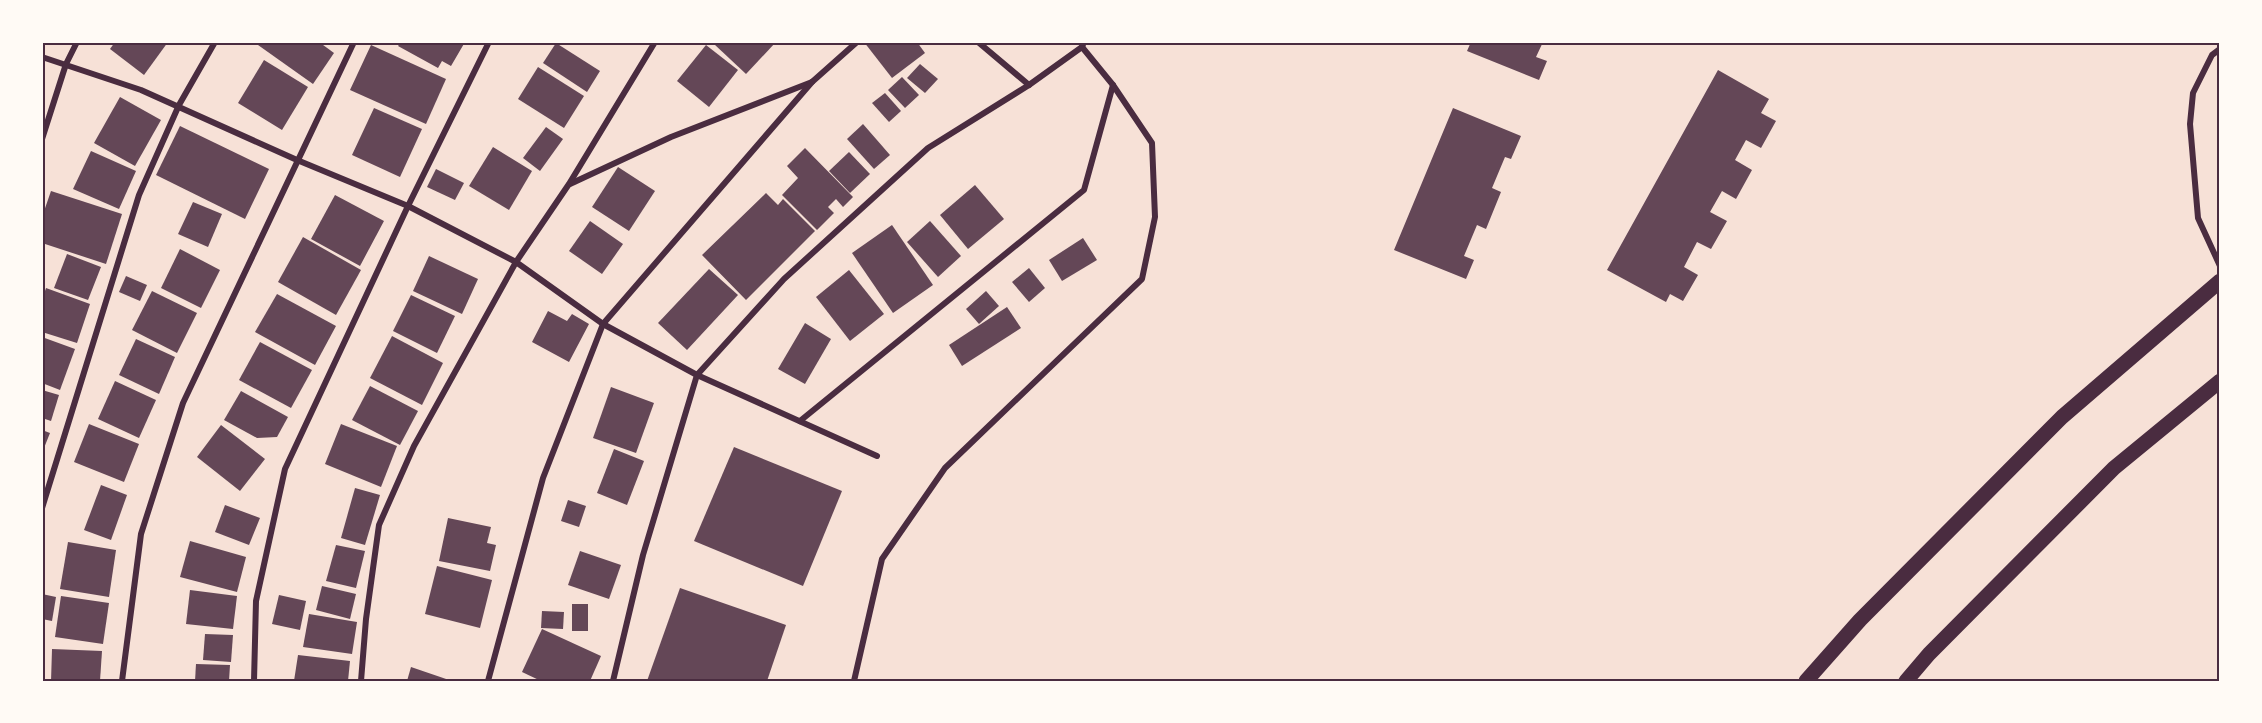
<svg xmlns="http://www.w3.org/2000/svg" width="2262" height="723" font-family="'Fira Sans Condensed',sans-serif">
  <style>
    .building { fill: #644757 }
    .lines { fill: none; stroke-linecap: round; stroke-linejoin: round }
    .minor { stroke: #4a2c40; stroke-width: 6 }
    .primary { stroke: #4a2c40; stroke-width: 15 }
    .neatline { fill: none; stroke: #4a2c40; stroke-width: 2 }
  </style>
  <rect width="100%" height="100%" fill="#f7e1d7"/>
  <g class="building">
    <path d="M115,42H168L144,75L110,49Z"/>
    <path d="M260,42H319L334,53L313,84L258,45Z"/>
    <path d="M401,42H465L451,66L442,61L438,68L398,46Z"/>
    <path d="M716,42H776L746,74L714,44Z"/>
    <path d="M864,42H917L925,53L892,78Z"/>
    <path d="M1471,42H1543L1536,57L1547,61L1539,80L1467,51Z"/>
    <path d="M556,43L600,71L587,92L543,63Z"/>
    <path d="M371,45L446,79L426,124L350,90Z"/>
    <path d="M706,45L738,70L709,107L677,81Z"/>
    <path d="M264,60L308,87L282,130L238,103Z"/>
    <path d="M920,64L938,79L925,93L907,78Z"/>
    <path d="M538,67L584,96L564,128L518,99Z"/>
    <path d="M1718,70L1769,99L1761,113L1776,121L1761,148L1746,140L1735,160L1752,170L1736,199L1722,191L1710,212L1727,221L1711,249L1697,242L1684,267L1698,275L1683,301L1670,294L1666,302L1607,270Z"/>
    <path d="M902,77L919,95L905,108L888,90Z"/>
    <path d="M885,93L901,111L889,122L872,103Z"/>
    <path d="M120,97L161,120L135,166L94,143Z"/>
    <path d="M374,108L422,129L400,177L352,155Z"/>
    <path d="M1453,108L1521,136L1511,159L1505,157L1492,188L1501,192L1486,229L1477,225L1464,256L1474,260L1466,279L1394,250Z"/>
    <path d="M863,124L890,155L874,169L847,139Z"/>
    <path d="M180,126L269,169L245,219L156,175Z"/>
    <path d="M546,127L563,139L540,171L523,158Z"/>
    <path d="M493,147L532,171L509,210L469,186Z"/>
    <path d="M805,148L853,197L843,207L836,199L828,207L834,213L817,230L782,195L798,178L787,166Z"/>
    <path d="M91,151L136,171L119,209L73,189Z"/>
    <path d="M849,152L870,174L850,193L829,171Z"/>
    <path d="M618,167L655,191L629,231L592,207Z"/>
    <path d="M436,169L464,183L455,200L427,187Z"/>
    <path d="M975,185L1004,219L968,249L940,215Z"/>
    <path d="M51,191L122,214L106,264L42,243V217Z"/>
    <path d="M766,193L778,205L783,199L815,231L746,300L702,255Z"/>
    <path d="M335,195L384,221L360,266L311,239Z"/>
    <path d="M193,202L222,214L208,247L178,234Z"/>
    <path d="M590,221L623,244L602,274L569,251Z"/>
    <path d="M930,221L961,256L938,277L907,242Z"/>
    <path d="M892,225L933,285L893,313L852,253Z"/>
    <path d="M303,237L361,270L336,315L278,282Z"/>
    <path d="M1083,238L1097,260L1062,281L1049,260Z"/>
    <path d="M180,249L220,270L201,308L161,288Z"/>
    <path d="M67,254L101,267L88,300L54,288Z"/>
    <path d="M429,256L478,279L462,314L413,291Z"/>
    <path d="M1029,268L1045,288L1029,302L1012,282Z"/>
    <path d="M709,269L738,295L687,350L658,323Z"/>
    <path d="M849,270L884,314L850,341L816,297Z"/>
    <path d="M126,276L147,285L140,301L119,292Z"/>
    <path d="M46,288L90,304L77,343L42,332V300Z"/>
    <path d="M152,291L197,313L177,353L132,330Z"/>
    <path d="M986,291L999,306L979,324L966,309Z"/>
    <path d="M277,294L336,326L315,365L255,332Z"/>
    <path d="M411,295L455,316L437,353L393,331Z"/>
    <path d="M1007,307L1021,328L962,366L949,345Z"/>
    <path d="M548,311L567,321L572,314L589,324L569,362L532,342Z"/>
    <path d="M805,323L831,339L805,384L778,369Z"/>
    <path d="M392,336L443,363L422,405L370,378Z"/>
    <path d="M42,337L75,349L60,390L42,383Z"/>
    <path d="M136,339L175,357L159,394L119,375Z"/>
    <path d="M260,342L312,370L291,408L239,380Z"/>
    <path d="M115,381L156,400L139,438L98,419Z"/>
    <path d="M370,386L418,411L400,445L352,420Z"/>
    <path d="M611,387L654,403L636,453L593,438Z"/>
    <path d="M42,390L59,395L51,421L42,418Z"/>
    <path d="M241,391L288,417L277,437L257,438L224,420Z"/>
    <path d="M89,424L139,444L124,482L74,462Z"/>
    <path d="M341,424L397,446L381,487L325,464Z"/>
    <path d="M221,425L265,459L240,491L197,457Z"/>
    <path d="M42,430L50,433L44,448L42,447Z"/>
    <path d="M734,447L842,491L803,586L694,541Z"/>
    <path d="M614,449L644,461L627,505L597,493Z"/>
    <path d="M101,485L127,495L111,540L84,530Z"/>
    <path d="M355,488L380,495L365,545L341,538Z"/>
    <path d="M568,500L586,506L579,527L561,521Z"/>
    <path d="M225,505L260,518L249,545L215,532Z"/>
    <path d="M448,518L491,527L487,543L496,545L490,571L439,561Z"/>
    <path d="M190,541L246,557L237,592L180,577Z"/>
    <path d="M68,542L116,550L109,597L60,589Z"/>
    <path d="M336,545L365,551L356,588L326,581Z"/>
    <path d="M580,551L621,565L609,599L568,585Z"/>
    <path d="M437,566L492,580L480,628L425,614Z"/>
    <path d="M322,586L356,594L350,619L316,610Z"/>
    <path d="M680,588L786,625L767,681H647Z"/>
    <path d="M190,590L237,596L233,629L186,624Z"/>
    <path d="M42,594L56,597L52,621L42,619Z"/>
    <path d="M279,595L306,601L300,630L272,624Z"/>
    <path d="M61,596L109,603L103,644L55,637Z"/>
    <rect x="572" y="604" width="16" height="27"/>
    <path d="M542,611L564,612L563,629L541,628Z"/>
    <path d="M309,614L357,622L352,654L303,647Z"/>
    <path d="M542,629L601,656L590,681H541L522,672Z"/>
    <path d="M205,634L233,635L231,662L203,660Z"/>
    <path d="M52,649L102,651L100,681H51Z"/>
    <path d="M298,655L350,661L348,681H294Z"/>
    <path d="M196,664L230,665L229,681H195Z"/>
    <path d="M411,667L452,681H407Z"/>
  </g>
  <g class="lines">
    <g class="minor">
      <path d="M978,42L1029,85"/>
      <path d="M2220,49L2212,55L2193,93L2190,124L2198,218L2220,266"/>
      <path d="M42,57L141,90L297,160L408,206L516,262L603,324L697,375L877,456"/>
      <path d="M42,139L66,64L77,42"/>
      <path d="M570,184L671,137L812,82L857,42"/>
      <path d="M800,421L1084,190L1113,85"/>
      <path d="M42,508L139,195L179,105L215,42"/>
      <path d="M122,681L141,534L183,403L354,42"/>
      <path d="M254,681L256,601L285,469L408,206L489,42"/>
      <path d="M361,681L366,619L379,525L414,446L516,262L569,184L655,42"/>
      <path d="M488,681L543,478L603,324L812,82"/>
      <path d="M613,681L643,555L697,375L784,279L928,148L1029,85L1082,47L1084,42"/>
      <path d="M854,681L882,559L945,468L1142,279L1155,217L1152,143L1113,85L1082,47"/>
    </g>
    <g class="primary">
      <path d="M1806,681L1860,620L2062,417L2220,281"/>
      <path d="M1906,681L1929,654L2114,468L2220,381"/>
    </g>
  </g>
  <rect width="2262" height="723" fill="none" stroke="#fffaf5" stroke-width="87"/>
  <rect x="44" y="44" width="2174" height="636" class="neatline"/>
</svg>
